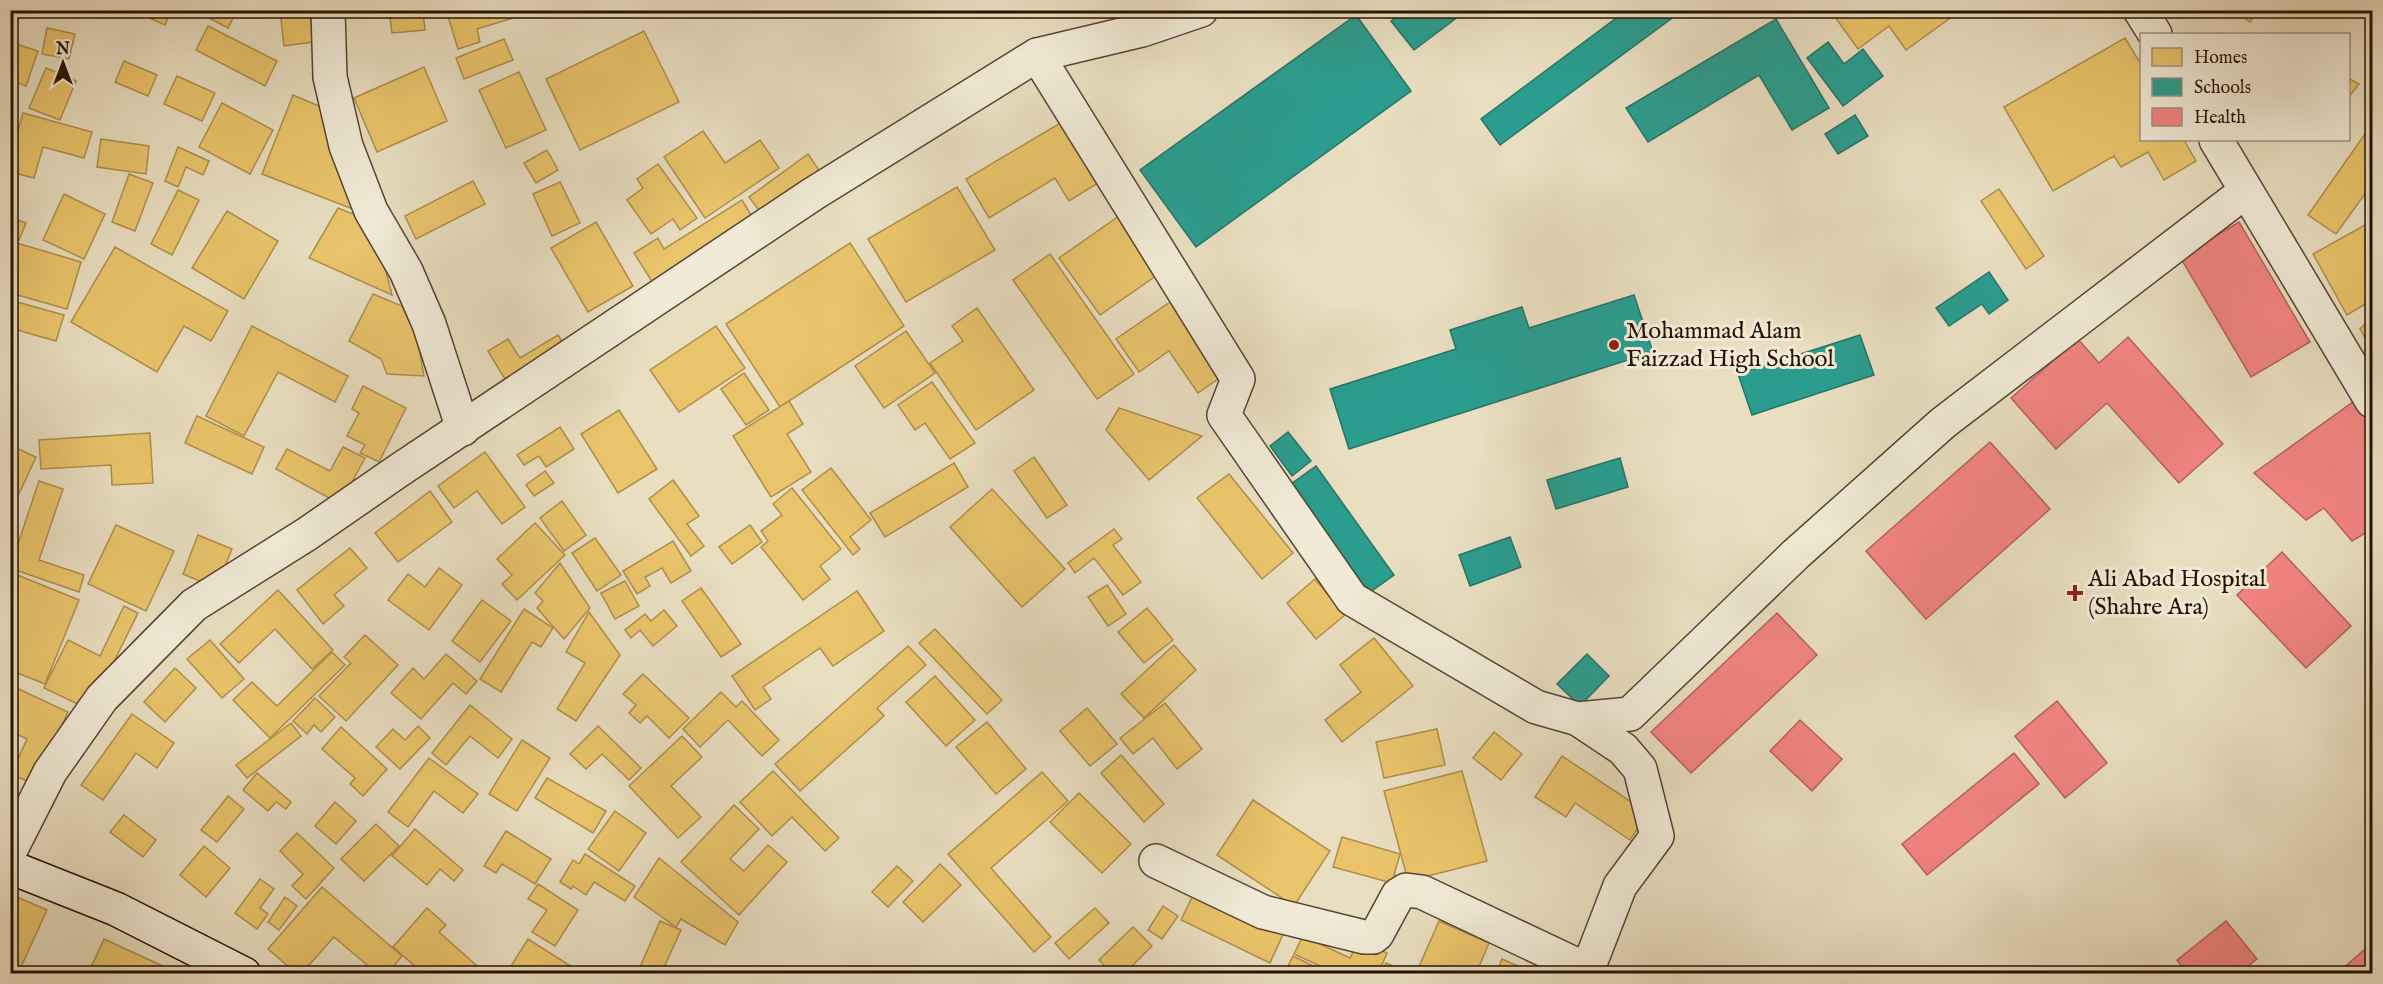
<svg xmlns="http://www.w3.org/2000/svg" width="2383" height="984" font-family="'IM FELL English',serif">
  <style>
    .homes { fill: #e9c46a; stroke: #af8e4b; stroke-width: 1.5 }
    .schools { fill: #2a9d8f; stroke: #297365; stroke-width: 1.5 }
    .health { fill: #f28482; stroke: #b5625c; stroke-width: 1.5 }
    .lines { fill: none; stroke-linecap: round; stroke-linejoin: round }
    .street-casing { stroke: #574432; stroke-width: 36 }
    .secondary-casing { stroke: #271102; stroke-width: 36 }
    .street { stroke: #f0ead6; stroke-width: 33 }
    .secondary { stroke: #f0ead6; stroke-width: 33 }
    .poi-dot { fill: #8f2418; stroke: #f0ead6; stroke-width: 2 }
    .labels { text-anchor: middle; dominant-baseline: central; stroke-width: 6; stroke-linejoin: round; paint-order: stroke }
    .poi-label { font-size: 24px; fill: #271102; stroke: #f0ead6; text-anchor: start }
  </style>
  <rect width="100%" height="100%" fill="#e8dec0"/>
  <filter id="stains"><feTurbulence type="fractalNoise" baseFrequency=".00333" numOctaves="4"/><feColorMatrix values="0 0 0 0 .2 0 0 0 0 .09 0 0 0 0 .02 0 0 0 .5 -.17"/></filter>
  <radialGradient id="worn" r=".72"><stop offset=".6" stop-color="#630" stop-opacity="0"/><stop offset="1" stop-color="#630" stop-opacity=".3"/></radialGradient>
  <g class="homes">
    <path d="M10,10H21L11,37L10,36Z"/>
    <path d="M132,10H171L165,25Z"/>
    <path d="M194,10H237L228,28Z"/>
    <path d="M280,10H310L313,42L284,46Z"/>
    <path d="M389,10H423L425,30L392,33Z"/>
    <path d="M446,10H518L520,16L477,29L480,42L458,49Z"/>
    <path d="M1830,10H1955L1957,13L1906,50L1889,26L1858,49Z"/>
    <path d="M2039,10H2056L2044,18Z"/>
    <path d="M2233,10H2258L2250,22Z"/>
    <path d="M208,26L277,61L265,86L196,50Z"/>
    <path d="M47,28L75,34L69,59L42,54Z"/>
    <path d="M644,31L679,102L580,150L546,79Z"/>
    <path d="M2125,38L2142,66V140H2184L2196,161L2164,180L2148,152L2121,167L2114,156L2053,191L2004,107Z"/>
    <path d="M504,39L513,60L464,79L456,58Z"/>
    <path d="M10,42L38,51L26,86L10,80Z"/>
    <path d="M124,61L157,75L148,96L115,82Z"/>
    <path d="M424,67L447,121L377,152L354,98Z"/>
    <path d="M46,68L76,81L60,120L29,108Z"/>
    <path d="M519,72L546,130L506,148L479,90Z"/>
    <path d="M177,76L215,93L202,121L164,104Z"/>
    <path d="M2348,78L2359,84L2348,98Z"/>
    <path d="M293,95L319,106L363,213L262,174Z"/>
    <path d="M222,103L273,130L250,174L199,147Z"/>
    <path d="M23,113L92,132L84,158L43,147L34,178L10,172V158Z"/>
    <path d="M1062,122L1098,183L1069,201L1055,178L989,218L966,179Z"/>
    <path d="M2372,124V184L2336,234L2308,215Z"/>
    <path d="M703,131L725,163L760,140L779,168L705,218L664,157Z"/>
    <path d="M101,139L149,146L146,174L97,167Z"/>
    <path d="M178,147L209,161L203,175L186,167L178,187L165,181Z"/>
    <path d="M547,150L558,170L536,183L524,163Z"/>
    <path d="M808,154L825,179L767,221L749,197Z"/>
    <path d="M658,164L697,218L680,230L673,219L651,234L627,200L643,188L637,179Z"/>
    <path d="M129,174L153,183L135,231L112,222Z"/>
    <path d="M473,181L485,204L416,239L405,216Z"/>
    <path d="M560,182L580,223L552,236L533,194Z"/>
    <path d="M957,187L995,250L906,302L868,239Z"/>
    <path d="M1999,189L2044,256L2026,269L1981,201Z"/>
    <path d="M178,190L199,200L172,255L151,244Z"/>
    <path d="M64,194L105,214L84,259L43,240Z"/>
    <path d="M742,200L757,225L656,288L634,253L658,238L664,249Z"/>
    <path d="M338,208L366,219L383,260L392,295L309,258Z"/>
    <path d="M227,211L278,241L244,299L192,268Z"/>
    <path d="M1119,216L1160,273L1100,315L1059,258Z"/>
    <path d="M10,217L26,223L19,240L10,236Z"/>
    <path d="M596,222L633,286L588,312L551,248Z"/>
    <path d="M2365,225L2372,238V300L2347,315L2313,254Z"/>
    <path d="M10,241L81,262L67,309L10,293Z"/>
    <path d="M850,243L904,326L780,407L726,324Z"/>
    <path d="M115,247L228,311L211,341L184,326L157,372L71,322Z"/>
    <path d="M1050,254L1134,374L1097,399L1013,280Z"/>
    <path d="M373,294L402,306L417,337L424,376L387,374L381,359L349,341Z"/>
    <path d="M10,300L64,315L56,341L10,328Z"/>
    <path d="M1173,300L1225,374L1198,393L1169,351L1139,372L1116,339Z"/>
    <path d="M977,308L1034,390L976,430L930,363L963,341L952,326Z"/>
    <path d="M2372,317V351L2360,329Z"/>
    <path d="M252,326L348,376L335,402L278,372L244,436L206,416Z"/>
    <path d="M716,326L745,368L679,412L650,370Z"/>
    <path d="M906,331L935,373L884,408L855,366Z"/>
    <path d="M558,335L571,355L512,391L488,351L508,339L520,358Z"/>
    <path d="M744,373L769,410L746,425L721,389Z"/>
    <path d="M932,382L975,443L950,459L925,423L915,430L898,405Z"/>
    <path d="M363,386L406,408L379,462L360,453L365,445L347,436L359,413L352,409Z"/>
    <path d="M789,401L803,424L787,434L811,472L771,497L733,436Z"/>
    <path d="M1119,408L1202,436L1149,480L1106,430Z"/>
    <path d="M619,410L657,469L618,493L581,434Z"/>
    <path d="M197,416L264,447L252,474L185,443Z"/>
    <path d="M560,427L574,449L546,467L539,456L524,465L517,455Z"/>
    <path d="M150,433L153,483L112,485L111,465L41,469L39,440Z"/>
    <path d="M10,445L36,457L10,513Z"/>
    <path d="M343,447L365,458L340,504L276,469L287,449L330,471Z"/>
    <path d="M485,452L525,507L502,524L477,491L454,508L438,486Z"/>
    <path d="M1034,457L1067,505L1047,518L1014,471Z"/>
    <path d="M954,463L968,487L885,537L870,513Z"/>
    <path d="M831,468L871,520L850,537L860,549L853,555L802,490Z"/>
    <path d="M545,471L554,483L534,496L526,485Z"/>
    <path d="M1229,474L1293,553L1262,579L1197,498Z"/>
    <path d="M673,480L699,516L687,524L704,546L691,556L649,499Z"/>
    <path d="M39,481L63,489L39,560L84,575L79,592L10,568Z"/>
    <path d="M792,488L841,549L820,566L830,579L803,600L761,547L768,541L761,531L782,515L773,504Z"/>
    <path d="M992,489L1065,569L1022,607L950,527Z"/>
    <path d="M430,491L452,522L398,562L375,533Z"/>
    <path d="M562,501L586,535L564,551L540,518Z"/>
    <path d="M535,523L565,555L517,600L502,584L512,575L497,559Z"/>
    <path d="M116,525L174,551L146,611L88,584Z"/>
    <path d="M750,525L762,542L732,564L719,547Z"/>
    <path d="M1114,529L1122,539L1113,545L1141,582L1123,595L1094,558L1075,573L1068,563Z"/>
    <path d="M198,535L232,549L216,588L183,574Z"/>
    <path d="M595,538L621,575L597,591L572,553Z"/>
    <path d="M673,541L691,571L671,583L662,568L645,577L650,586L637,594L623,571Z"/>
    <path d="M350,548L367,568L334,595L344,606L323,624L297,590Z"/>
    <path d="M560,563L590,608L564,639L537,608L543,601L535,593Z"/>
    <path d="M439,568L462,585L429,630L388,600L408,574L425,587Z"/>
    <path d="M10,572L79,600L45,684L10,670Z"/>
    <path d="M1315,579L1345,615L1316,639L1287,603Z"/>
    <path d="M625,581L639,606L615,619L601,593Z"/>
    <path d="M1107,585L1126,614L1108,626L1088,597Z"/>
    <path d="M701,588L741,644L721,657L682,601Z"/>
    <path d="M278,590L333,650L312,669L275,629L239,663L220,644Z"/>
    <path d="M857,591L884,631L833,666L820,648L763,687L771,699L755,710L732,676Z"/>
    <path d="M482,600L511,621L480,662L452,641Z"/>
    <path d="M124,606L138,613L90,710L44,688L68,640L100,656Z"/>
    <path d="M1147,608L1173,640L1144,663L1118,632Z"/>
    <path d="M524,609L553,628L541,647L532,642L501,692L480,679Z"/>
    <path d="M664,610L677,626L653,646L640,630L631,638L625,630L645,614L651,621Z"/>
    <path d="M589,612L620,655L576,721L557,709L585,663L566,652Z"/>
    <path d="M935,629L1002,700L987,714L919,643Z"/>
    <path d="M365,635L398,665L346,721L319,696L351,663L344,657Z"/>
    <path d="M1374,638L1413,686L1342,742L1325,720L1361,692L1340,665Z"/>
    <path d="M210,640L244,679L222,698L187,659Z"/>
    <path d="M1174,645L1196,670L1144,718L1121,694Z"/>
    <path d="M908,646L926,665L877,708L884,716L800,791L775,764Z"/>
    <path d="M332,652L345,665L270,738L233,700L252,682L277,706Z"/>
    <path d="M446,654L477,681L466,694L453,683L421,719L391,693L413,668L424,679Z"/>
    <path d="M175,668L196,688L165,722L144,702Z"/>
    <path d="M643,674L689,718L669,738L647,716L640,723L629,713L636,705L623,694Z"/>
    <path d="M935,676L975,720L946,746L906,702Z"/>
    <path d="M10,685L68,712L34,784L11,774L27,739L10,731Z"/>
    <path d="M721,692L736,707L742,701L779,740L762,756L728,720L700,747L683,729Z"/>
    <path d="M315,698L335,717L321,732L314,725L307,734L293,721Z"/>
    <path d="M1165,703L1202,749L1177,769L1153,738L1133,754L1120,738Z"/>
    <path d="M470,705L512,739L498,758L470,736L446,765L432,753Z"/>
    <path d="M1087,708L1117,744L1090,766L1060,731Z"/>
    <path d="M132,714L174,743L157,768L136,753L103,800L81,785Z"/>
    <path d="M987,722L1026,769L996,794L956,747Z"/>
    <path d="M291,723L301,736L247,778L236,765Z"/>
    <path d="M418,726L430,738L400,769L376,747L393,729L405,740Z"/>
    <path d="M598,726L641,768L629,780L602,754L586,769L570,754Z"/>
    <path d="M341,727L387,769L363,796L350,784L355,778L322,749Z"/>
    <path d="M1437,729L1445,765L1384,778L1376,742Z"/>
    <path d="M1494,732L1522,754L1501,780L1473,758Z"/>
    <path d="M682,736L702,757L671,786L701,817L678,838L629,786Z"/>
    <path d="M522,740L550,758L517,811L489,794Z"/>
    <path d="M1121,755L1164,804L1144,822L1101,773Z"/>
    <path d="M1562,756L1648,813L1630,840L1575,803L1566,817L1535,797Z"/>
    <path d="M429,758L478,794L463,813L434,791L408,827L388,812Z"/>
    <path d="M773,771L839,838L825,851L792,817L772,836L740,802Z"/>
    <path d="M1462,771L1487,861L1408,881L1384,791Z"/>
    <path d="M1042,772L1068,801L991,868L1051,937L1034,952L948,854Z"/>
    <path d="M257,773L291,802L286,809L276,802L268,811L243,790Z"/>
    <path d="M547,778L606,811L593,833L535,798Z"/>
    <path d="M1079,793L1131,844L1102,873L1050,822Z"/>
    <path d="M228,796L244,809L217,842L201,830Z"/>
    <path d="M1253,800L1330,851L1294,906L1217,855Z"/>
    <path d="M335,802L356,821L336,844L315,826Z"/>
    <path d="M734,805L759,829L730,859L744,871L768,845L787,862L739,915L681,862Z"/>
    <path d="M615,811L646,833L619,871L588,849Z"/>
    <path d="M124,815L156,840L143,857L110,832Z"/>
    <path d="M376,824L399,846L364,881L341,859Z"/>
    <path d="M415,829L463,870L454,881L440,869L427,885L392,856Z"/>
    <path d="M506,831L551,859L535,884L502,864L496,873L484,866Z"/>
    <path d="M297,833L334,868L306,899L292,886L303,874L280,851Z"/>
    <path d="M1342,837L1400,854L1394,875L1406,878L1403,886L1333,867Z"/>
    <path d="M204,846L230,868L206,897L180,875Z"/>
    <path d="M585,854L635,886L625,901L594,882L586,895L573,886L571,889L560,882L573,860L579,864Z"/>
    <path d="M659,858L738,922L725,945L681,919L676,927L634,897Z"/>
    <path d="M940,864L961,885L923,922L903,902Z"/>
    <path d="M897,866L913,881L888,907L872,892Z"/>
    <path d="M260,879L274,889L260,908L268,914L257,929L235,913Z"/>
    <path d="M538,884L578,910L555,946L532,932L547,910L528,899Z"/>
    <path d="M322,887L402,956L387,974H360L367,965L334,937L301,974H297L268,949Z"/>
    <path d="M1197,887L1285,930L1270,963L1181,920Z"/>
    <path d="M10,894L47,910L21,967L10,962Z"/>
    <path d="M285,897L297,906L279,930L268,922Z"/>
    <path d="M1163,906L1178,916L1162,939L1148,930Z"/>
    <path d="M427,908L446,925L439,932L486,974H424L393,947Z"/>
    <path d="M1095,908L1109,923L1069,959L1055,943Z"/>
    <path d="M660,921L681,930L661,974H637Z"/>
    <path d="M1439,921L1489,943L1476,974H1428L1418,969Z"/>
    <path d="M1133,927L1152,946L1124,974H1113L1099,960Z"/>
    <path d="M1303,936L1350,958L1359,940L1387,953L1378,974H1337L1294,954Z"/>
    <path d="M104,939L180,974H88Z"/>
    <path d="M528,939L583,974H506Z"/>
    <path d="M1293,956L1329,974H1284Z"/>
    <path d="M1502,959L1535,974H1496Z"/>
    <path d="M1386,963L1412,974H1381Z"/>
  </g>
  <g class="schools">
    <path d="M1405,10H1467L1414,50L1391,21Z"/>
    <path d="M1627,10H1683L1500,145L1481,119Z"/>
    <path d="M1356,15L1411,91L1196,247L1140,170Z"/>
    <path d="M1776,19L1829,108L1792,130L1759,75L1648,142L1626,108Z"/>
    <path d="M1828,42L1844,64L1863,49L1883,76L1843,106L1807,58Z"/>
    <path d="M1855,115L1868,136L1838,154L1825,134Z"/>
    <path d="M1989,272L2008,300L1989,314L1982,304L1949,326L1936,308Z"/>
    <path d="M1634,295L1653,352L1349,449L1330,389L1456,349L1450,330L1522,307L1529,328Z"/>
    <path d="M1860,335L1874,375L1752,415L1738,374Z"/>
    <path d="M1288,432L1311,461L1292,476L1270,446Z"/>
    <path d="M1620,458L1628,487L1556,509L1547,480Z"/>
    <path d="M1316,466L1394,575L1369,593L1291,484Z"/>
    <path d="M1510,537L1521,567L1470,586L1459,555Z"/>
    <path d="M1587,654L1609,676L1580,706L1557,684Z"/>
  </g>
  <g class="health">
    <path d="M2239,222L2310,342L2251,377L2180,257Z"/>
    <path d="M2128,337L2223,444L2179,483L2107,403L2056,449L2011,398L2078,339L2099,363Z"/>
    <path d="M2357,399L2372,424V529L2352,541L2324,508L2306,520L2254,473Z"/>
    <path d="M1990,442L2050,509L1926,619L1866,551Z"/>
    <path d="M2282,552L2351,626L2306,668L2237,595Z"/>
    <path d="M1777,613L1817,655L1691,773L1651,732Z"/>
    <path d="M2057,701L2107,763L2065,798L2015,736Z"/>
    <path d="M1800,720L1842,759L1812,791L1770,751Z"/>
    <path d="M2014,753L2039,784L1927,875L1902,844Z"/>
    <path d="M2226,921L2257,959L2238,974H2188L2177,960Z"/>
    <path d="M2372,943V974H2345L2341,970Z"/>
  </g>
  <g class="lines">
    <g class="street-casing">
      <g id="street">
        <path d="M328,10L330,77L346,146L371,211L406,271L429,324L463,429"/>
        <path d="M2140,10L2155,34"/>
        <path d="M1037,55L1238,379L1224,415L1352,599L1536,707L1578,719L1623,749L1640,769L1657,836L1620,886L1586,974"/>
        <path d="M2216,140L2372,401"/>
        <path d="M1578,719L1630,714L1796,554L1943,423L2246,191"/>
        <path d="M10,851L50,772L102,698L194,605L307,534L398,471L813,194L1037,55L1142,30L1201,10"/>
        <path d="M1156,861L1263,912L1364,937H1373L1377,934L1398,895L1406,890L1422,892L1587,970"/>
      </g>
    </g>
    <g class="secondary-casing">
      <path id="secondary" d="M10,867L116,909L244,974"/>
    </g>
    <use href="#street" class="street"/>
    <use href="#secondary" class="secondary"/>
  </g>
  <g class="poi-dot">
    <circle cx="1614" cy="345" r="6"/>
    <path d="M2072 584h6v6h6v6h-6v6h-6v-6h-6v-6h6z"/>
  </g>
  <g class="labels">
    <g class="poi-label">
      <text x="1626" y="331">Mohammad Alam<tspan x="1626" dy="28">Faizzad High School</tspan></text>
      <text x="2088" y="579">Ali Abad Hospital<tspan x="2088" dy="28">(Shahre Ara)</tspan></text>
    </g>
  </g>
  <rect width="2383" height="984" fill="none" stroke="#e8dec0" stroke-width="36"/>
  <rect x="12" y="12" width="2359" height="960" fill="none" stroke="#271102" stroke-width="3"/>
  <rect x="18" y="18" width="2347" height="948" fill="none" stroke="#271102" stroke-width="1.5"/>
  <rect x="2140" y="33" width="210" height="108" fill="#f0ead6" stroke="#a09381" stroke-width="1.5"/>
  <rect x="2152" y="48" width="30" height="18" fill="#e9c46a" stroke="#a09381" stroke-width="1.5"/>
  <text x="2194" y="63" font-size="18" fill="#271102">Homes</text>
  <rect x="2152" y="78" width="30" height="18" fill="#2a9d8f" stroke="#a09381" stroke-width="1.5"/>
  <text x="2194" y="93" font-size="18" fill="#271102">Schools</text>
  <rect x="2152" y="108" width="30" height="18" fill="#f28482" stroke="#a09381" stroke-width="1.5"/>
  <text x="2194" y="123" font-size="18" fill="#271102">Health</text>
  <g transform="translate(63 63)" stroke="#f0ead6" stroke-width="4.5" paint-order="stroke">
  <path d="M0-4.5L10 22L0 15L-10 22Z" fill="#271102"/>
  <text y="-9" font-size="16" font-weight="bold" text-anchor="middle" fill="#271102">N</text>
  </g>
  <rect width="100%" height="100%" filter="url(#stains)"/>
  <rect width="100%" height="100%" fill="url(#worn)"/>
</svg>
